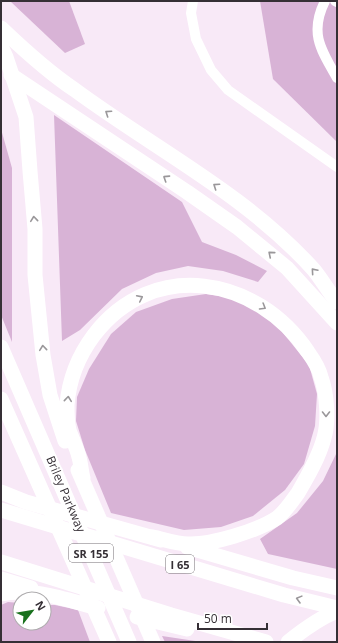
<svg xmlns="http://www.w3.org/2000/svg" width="338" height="643" font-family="'Open Sans',sans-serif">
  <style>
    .green { fill: #d8b3d6 }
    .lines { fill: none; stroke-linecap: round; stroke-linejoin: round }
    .minor { stroke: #fff; stroke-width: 10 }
    .highway { stroke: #fff; stroke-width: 15 }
    .oneway { stroke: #9a979a }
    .labels { text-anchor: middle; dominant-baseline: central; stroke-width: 4; stroke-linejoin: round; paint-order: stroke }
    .shield { fill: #fff; stroke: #726d72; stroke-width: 1 }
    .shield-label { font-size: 11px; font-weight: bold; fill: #352f35 }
    .street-label { font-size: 12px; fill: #352f35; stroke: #fff }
  </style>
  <rect width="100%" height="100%" fill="#f8e9f7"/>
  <g class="green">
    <path d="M10,1H69L85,44L65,53Z"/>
    <path d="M260,1H337V142L273,79Z"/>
    <path d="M54,115L182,202L202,242L236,255L267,271L258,282L223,271L188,266L156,273L122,289L80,330L62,341Z"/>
    <path d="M1,129L12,168V342L1,315Z"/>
    <path d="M206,294L234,298L271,318L309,365L317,394L315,426L304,464L285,490L253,516L221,527L184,530L111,513L85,450L76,421L77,397L89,369L111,334L136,312L172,299Z"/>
    <path d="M337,452V569L268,554L260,539L297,513L323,481Z"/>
    <path d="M8,602L20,603V623H44V605H55L78,610L90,642H1V605Z"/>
    <path d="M162,636L202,642H165Z"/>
  </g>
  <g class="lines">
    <g class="minor">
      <path d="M193,1L191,13L196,39L211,70L228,90L337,167"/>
      <path d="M325,1C309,33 321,50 337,78"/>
      <path d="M335,1L337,2"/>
    </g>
    <g class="highway">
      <path d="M1,28C24,50 48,72 75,90C155,149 247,195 314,270C322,280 329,292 337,302"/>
      <path d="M1,46L6,57L26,117L30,171L35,229V275L43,355L50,395L65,441"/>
      <path d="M11,75L187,192L237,227L287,268L337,323"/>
      <path d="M1,347L129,642"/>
      <path d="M1,399L109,642"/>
      <path d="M78,470L153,642"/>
      <path d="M83,478C81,471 81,464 79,457C77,448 72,439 69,430C67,422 67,412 67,405C69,379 79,355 94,335C153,258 257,276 308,352C313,359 319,368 321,377C327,394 329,421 324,438C319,457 308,476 298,493C292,501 285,512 277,518C257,531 211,545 188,544C176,544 163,539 152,537"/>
      <path d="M1,492L26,502L161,540"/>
      <path d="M1,510L284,595L337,608"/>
      <path d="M187,547L293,578L337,588"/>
      <path d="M1,562L171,615L266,642"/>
      <path d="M1,579L31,588"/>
      <path d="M1,594C33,587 67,600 98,608"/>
      <path d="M137,617L187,629"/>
      <path d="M288,642C303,630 319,618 337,611"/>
    </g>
  </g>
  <defs><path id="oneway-chevron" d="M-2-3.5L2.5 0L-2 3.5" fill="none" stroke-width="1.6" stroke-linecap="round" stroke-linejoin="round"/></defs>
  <g class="oneway">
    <use href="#oneway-chevron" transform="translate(108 113) rotate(-146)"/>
    <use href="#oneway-chevron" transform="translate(166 178) rotate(-147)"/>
    <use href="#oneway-chevron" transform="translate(216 186) rotate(-146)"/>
    <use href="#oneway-chevron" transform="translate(34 219) rotate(-96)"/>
    <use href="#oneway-chevron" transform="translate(271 254) rotate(-140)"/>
    <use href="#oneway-chevron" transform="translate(314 271) rotate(-131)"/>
    <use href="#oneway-chevron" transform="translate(140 298) rotate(-26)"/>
    <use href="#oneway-chevron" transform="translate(263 307) rotate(31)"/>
    <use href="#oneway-chevron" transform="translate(43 348) rotate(-96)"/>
    <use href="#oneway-chevron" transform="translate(68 399) rotate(-84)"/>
    <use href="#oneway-chevron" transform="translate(326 414) rotate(90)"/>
    <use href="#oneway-chevron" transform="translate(299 599) rotate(-165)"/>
  </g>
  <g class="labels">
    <g class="shield">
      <rect x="69" y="544" width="44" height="18" rx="3"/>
      <rect x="166" y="555" width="28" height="18" rx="3"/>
    </g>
    <g class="shield-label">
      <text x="91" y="553">SR 155</text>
      <text x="180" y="564">I 65</text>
    </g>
    <g class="street-label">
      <text transform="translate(66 494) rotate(67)">Briley Parkway</text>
    </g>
  </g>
  <rect width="338" height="643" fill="none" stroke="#352f35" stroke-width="4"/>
  <g transform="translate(32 611) rotate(59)"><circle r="19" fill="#ffffff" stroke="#aeacae"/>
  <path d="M0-3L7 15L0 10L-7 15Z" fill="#19711d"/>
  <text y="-6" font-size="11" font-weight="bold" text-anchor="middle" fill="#352f35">N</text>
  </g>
  <path d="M198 623v6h69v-6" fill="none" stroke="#352f35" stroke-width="2"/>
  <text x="204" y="623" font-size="12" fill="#352f35" stroke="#ffffff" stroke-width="3" paint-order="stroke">50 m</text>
</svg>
